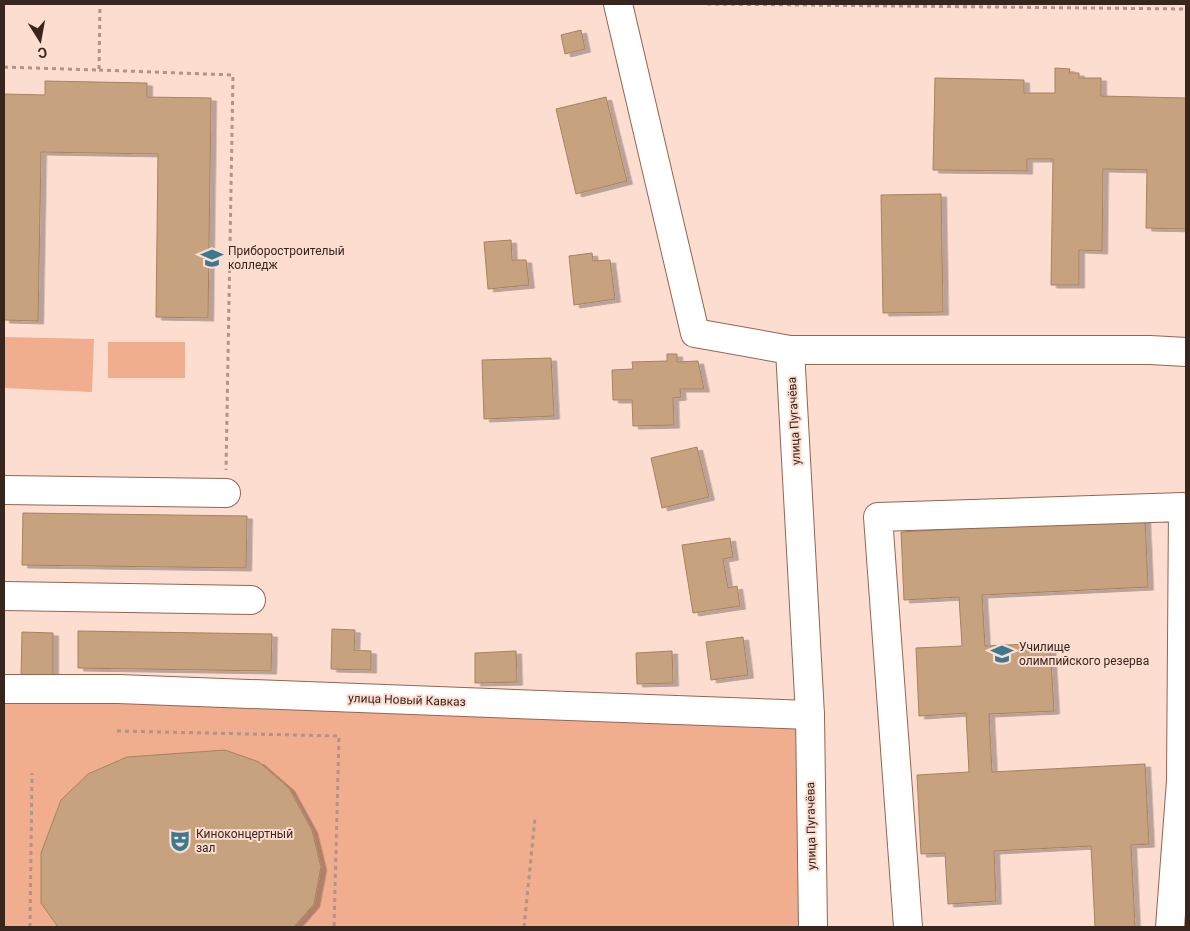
<svg xmlns="http://www.w3.org/2000/svg" width="1190" height="931" font-family="Roboto,sans-serif">
  <style>
    .green { fill: #f1ae8f }
    .building { fill: #c7a27e; stroke: #a6825f; filter: url(#shadow) }
    .lines { fill: none; stroke-linecap: round; stroke-linejoin: round }
    .minor-casing { stroke: #926651; stroke-width: 30 }
    .path { stroke: #af9489; stroke-width: 3; stroke-dasharray: 4 4; stroke-linecap: butt }
    .minor { stroke: #fff; stroke-width: 28 }
    .labels { text-anchor: middle; dominant-baseline: central; stroke-width: 4; stroke-linejoin: round; paint-order: stroke }
    .poi-label { font-size: 12px; fill: #38251d; stroke: #fdddd0; text-anchor: start }
    .street-label { font-size: 12px; fill: #38251d; stroke: #fdddd0 }
  </style>
  <defs>
    <filter id="shadow"><feDropShadow dx="5.5" dy="3" stdDeviation="0" flood-color="#0004"/></filter>
  </defs>
  <rect width="100%" height="100%" fill="#fdddd0"/>
  <g class="green">
    <path d="M4,337L94,339L92,392L4,388Z"/>
    <rect x="108" y="342" width="77" height="36"/>
    <path d="M4,693L796,722L803,927H4Z"/>
  </g>
  <g class="building">
    <path d="M581,30L585,49L565,54L561,35Z"/>
    <path d="M1055,68L1070,69L1069,73H1079V78H1101V96L1186,98V229L1146,228L1147,170L1103,169L1102,251L1079,250V285H1051L1053,159H1027V171L933,170L935,78L1024,80V93H1055Z"/>
    <path d="M45,81L147,83V97L211,98L208,318L156,317L158,154L41,152L38,321L4,320V94L45,95Z"/>
    <path d="M606,97L627,181L576,194L556,109Z"/>
    <path d="M941,194L943,312L883,313L881,195Z"/>
    <path d="M511,240L512,260H526L529,285L488,289L484,242Z"/>
    <path d="M592,253L593,261L610,260L615,299L574,305L569,256Z"/>
    <path d="M667,354H677V362L698,361L704,389H680L681,397L673,398L674,425L633,426L632,400H613L612,370L633,369L632,362L667,361Z"/>
    <path d="M551,358L554,416L484,419L482,360Z"/>
    <path d="M697,447L709,497L662,508L651,458Z"/>
    <path d="M23,513L247,516L246,568L22,565Z"/>
    <path d="M1145,519L1148,587L982,595L985,646L1050,643L1054,711L989,714L992,772L1145,764L1149,844L1131,845L1135,927H1095L1091,846L994,851L996,901L948,904L945,853L921,854L917,775L969,772L966,713L919,716L916,648L962,646L959,597L904,600L901,532Z"/>
    <path d="M730,538L733,557L723,559L728,588L737,586L740,606L693,613L682,545Z"/>
    <path d="M332,629L355,630L354,650L371,651V670L331,669Z"/>
    <path d="M78,631L272,634L271,671L78,668Z"/>
    <path d="M22,632L53,633V678L21,677Z"/>
    <path d="M743,637L748,675L711,680L706,642Z"/>
    <path d="M516,651L517,682L475,683V653Z"/>
    <path d="M672,651L673,683L637,684L636,653Z"/>
    <path d="M225,750L259,762L289,788L312,830L321,867L314,904L294,927H58L41,903V853L61,800L88,774L127,757Z"/>
  </g>
  <g class="lines">
    <g class="minor-casing">
      <g id="minor">
        <path d="M618,4L695,333L790,350L810,715L813,927"/>
        <path d="M790,350H1150L1186,352"/>
        <path d="M4,490L226,493"/>
        <path d="M4,596L251,600"/>
        <path d="M4,689H118L810,715"/>
        <path d="M908,927L878,517L1183,507L1181,781L1170,927"/>
      </g>
    </g>
    <g class="path">
      <path d="M707,4L1186,9"/>
      <path d="M4,67L99,70L100,4"/>
      <path d="M99,70L233,75L226,470"/>
      <path d="M117,731L339,736L334,927"/>
      <path d="M30,927L32,773"/>
      <path d="M524,927L535,818"/>
    </g>
    <use href="#minor" class="minor"/>
  </g>
  <defs>
    <g id="university-bare" transform="scale(1.725)"><path d="M0-5L7-2L0 1L-7-2ZM-4 1L0 2.5L4 1V4Q0 6-4 4Z" fill="#3c7990" stroke="#fdddd0" stroke-width="2.5" paint-order="stroke"/></g>
    <g id="school-bare" transform="scale(1.725)"><path d="M0-5L7-2L0 1L-7-2ZM-4 1L0 2.5L4 1V4Q0 6-4 4Z" fill="#3c7990" stroke="#fdddd0" stroke-width="2.5" paint-order="stroke"/></g>
    <g id="theatre-bare" transform="scale(1.725)"><path d="M-5-5.5Q0-4 5-5.5V0Q5 5 0 6Q-5 5-5 0ZM-3.3-2.5H-1v1.5H-3.3ZM1-2.5H3.3v1.5H1ZM-2.8 1Q0 5.5 2.8 1Z" fill="#3c7990" stroke="#fdddd0" stroke-width="2.5" paint-order="stroke"/></g>
  </defs>
  <g fill-rule="evenodd">
    <use href="#university-bare" x="212" y="258"/>
    <use href="#school-bare" x="1002" y="654"/>
    <use href="#theatre-bare" x="180" y="841"/>
  </g>
  <g class="labels">
    <g class="poi-label">
      <text x="228" y="251">Приборостроителый<tspan x="228" dy="14">колледж</tspan></text>
      <text x="1019" y="647">Училище<tspan x="1019" dy="14">олимпийского резерва</tspan></text>
      <text x="196" y="834">Киноконцертный<tspan x="196" dy="14">зал</tspan></text>
    </g>
    <g class="street-label">
      <text transform="translate(794 421) rotate(-93)">улица Пугачёва</text>
      <text transform="translate(407 700) rotate(2)">улица Новый Кавказ</text>
      <text transform="translate(811 826) rotate(-91)">улица Пугачёва</text>
    </g>
  </g>
  <rect width="1190" height="931" fill="none" stroke="#38251d" stroke-width="10"/>
  <g transform="translate(40 40) rotate(169)" stroke="#fdddd0" stroke-width="4" paint-order="stroke">
  <path d="M0-4L9 19L0 12L-9 19Z" fill="#38251d"/>
  <text y="-8" font-size="14" font-weight="bold" text-anchor="middle" fill="#38251d">С</text>
  </g>
</svg>
